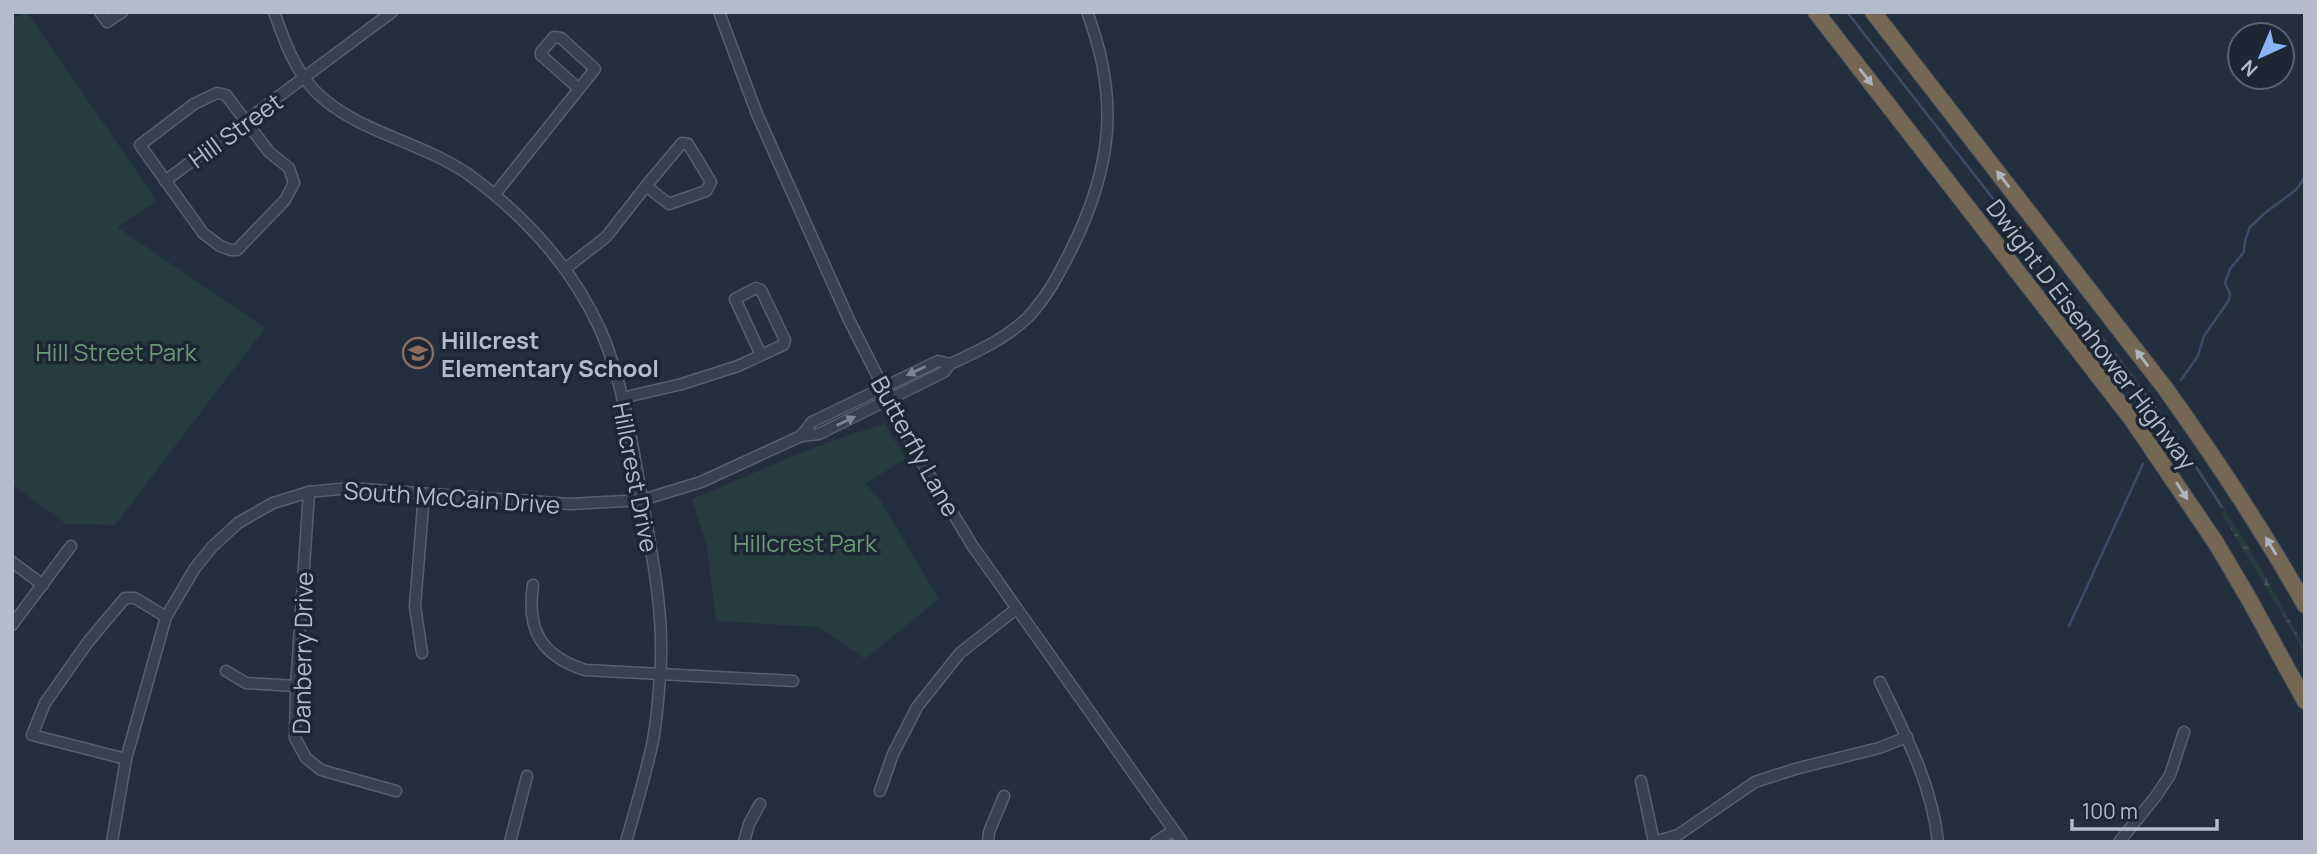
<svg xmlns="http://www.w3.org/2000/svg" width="2317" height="854" font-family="Manrope,sans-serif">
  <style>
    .wetland { fill: url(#wetland-marsh) }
    .park { fill: #263c3f }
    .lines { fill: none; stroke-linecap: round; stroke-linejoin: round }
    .stream { stroke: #394c67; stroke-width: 2.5 }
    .minor-casing { stroke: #565f6c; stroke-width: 13 }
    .highway-casing { stroke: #434c59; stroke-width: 18 }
    .minor { stroke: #38414e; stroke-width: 10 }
    .highway { stroke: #746855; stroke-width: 16 }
    .oneway { fill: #aeb4bd }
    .oneway2 { fill: #7c8592 }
    .labels { text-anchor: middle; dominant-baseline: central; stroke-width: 7; stroke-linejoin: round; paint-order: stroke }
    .street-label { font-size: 24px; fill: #b4bcc9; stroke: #1d2633 }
    .poi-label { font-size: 24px; font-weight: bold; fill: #b4bcc9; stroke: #1d2633; text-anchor: start }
    .park-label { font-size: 24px; fill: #6b9a76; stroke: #1d2633 }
  </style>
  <defs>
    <pattern id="wetland-marsh" width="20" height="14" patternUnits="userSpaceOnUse" patternTransform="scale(1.75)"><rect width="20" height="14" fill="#263c3f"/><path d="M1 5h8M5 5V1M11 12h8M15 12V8" fill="none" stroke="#435659"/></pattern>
  </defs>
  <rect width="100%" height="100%" fill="#242f3e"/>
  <path class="wetland" d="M2222,507L2245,541L2301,640L2305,648V655L2290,627L2223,516Z"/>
  <g class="park">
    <path d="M27,12L157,201L117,227L265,328L115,525L66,524L12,484V19Z"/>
    <path d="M885,424L905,459L865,484L879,498L939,599L865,659L819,627L716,621L707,547L692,499C756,473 818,442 885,424Z"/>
  </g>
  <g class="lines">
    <g class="stream">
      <path d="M1847,12L2128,371L2175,434L2222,507"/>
      <path d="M2181,380L2198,356L2204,336L2229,300L2230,294L2225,283L2230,269L2244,252L2245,241L2250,227L2265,213L2297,189L2305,176"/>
      <path d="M2069,626L2143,464"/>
    </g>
    <g class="minor-casing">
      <g id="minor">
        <path d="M100,12L107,22L122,12"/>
        <path d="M274,12C284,40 294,69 315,91C356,133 425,142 472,177C526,217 572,268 600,329C624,383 632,446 643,504C653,560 665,619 660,677C658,699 657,723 652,745C645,777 635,810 626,842"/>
        <path d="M719,12L757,114L849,320L918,456L972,545L1182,842"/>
        <path d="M217,93L226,95L269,152L289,168L294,183L285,200L237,250H231L220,246L203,233L140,145L194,104Z"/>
        <path d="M682,143L688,144L711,182L706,191L669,204L646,186Z"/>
        <path d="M165,181L392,12"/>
        <path d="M495,194L595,69L561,38L554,37L541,52V55L579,89"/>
        <path d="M565,269L606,237L646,186"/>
        <path d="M622,398L682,384L738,366L783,345L785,340L761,290L756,288L735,299L761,355"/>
        <path d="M801,436L812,422L938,361L950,364"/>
        <path d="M309,492L296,686L295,738L306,758L321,770L396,791"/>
        <path d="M12,562L43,585"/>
        <path d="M533,585C526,631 542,656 585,670L793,681"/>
        <path d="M12,625L71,546"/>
        <path d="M422,653L415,606L424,494"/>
        <path d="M226,671L246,683L296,686"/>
        <path d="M1880,682C1905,734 1932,784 1938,842"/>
        <path d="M126,759L32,735L45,703L88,642L125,598H135L166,617"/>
        <path d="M1641,781L1654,842"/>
        <path d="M880,791L893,754L917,707L960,653L1016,609"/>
        <path d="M112,842L126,759L166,617L195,568L212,547L238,523L273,503L309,492L349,488L570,504L642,500L701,482L801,436L819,434L944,372L950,364C976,352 1007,338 1028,317C1047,297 1059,274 1071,250C1112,168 1120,99 1087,12"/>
        <path d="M510,842L527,776"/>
        <path d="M744,842L749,824L760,804"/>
        <path d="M988,842L989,832L1004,796"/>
        <path d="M1156,842L1174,830"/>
        <path d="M1654,842L1678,835L1755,782L1795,769L1879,748L1907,737"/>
        <path d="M2119,842L2156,796L2170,775L2184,732"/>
      </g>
    </g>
    <g class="highway-casing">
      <g id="highway">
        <path d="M1816,12L2131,418L2216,543L2249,599L2305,701"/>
        <path d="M1873,12L2165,388C2215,458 2263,530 2305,605"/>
      </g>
    </g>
    <use href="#minor" class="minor"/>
    <use href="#highway" class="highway"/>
  </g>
  <defs><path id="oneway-solid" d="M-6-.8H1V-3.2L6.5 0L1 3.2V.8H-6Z" transform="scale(1.75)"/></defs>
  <g class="oneway">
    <use href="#oneway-solid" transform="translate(1866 77) rotate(52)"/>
    <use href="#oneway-solid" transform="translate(2003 179) rotate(-128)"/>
    <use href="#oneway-solid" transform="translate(2142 358) rotate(-127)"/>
    <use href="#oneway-solid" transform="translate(2182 491) rotate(57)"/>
    <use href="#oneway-solid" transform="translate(2271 546) rotate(-121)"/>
  </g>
  <g class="oneway2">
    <use href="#oneway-solid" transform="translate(916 371) rotate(155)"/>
    <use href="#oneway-solid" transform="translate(846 421) rotate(-26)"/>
  </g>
  <defs>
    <g id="school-ring" transform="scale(1.575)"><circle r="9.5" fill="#1d2633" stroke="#8d6e63" stroke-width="1.5"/><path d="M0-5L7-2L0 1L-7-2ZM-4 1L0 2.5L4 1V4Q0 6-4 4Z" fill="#8d6e63"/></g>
  </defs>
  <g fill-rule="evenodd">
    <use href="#school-ring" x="418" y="353"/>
  </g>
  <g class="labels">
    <g class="street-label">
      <text transform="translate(235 130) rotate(-36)">Hill Street</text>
      <text transform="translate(2092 334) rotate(53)">Dwight D Eisenhower Highway</text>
      <text transform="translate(916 446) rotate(61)">Butterfly Lane</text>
      <text transform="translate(636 477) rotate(79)">Hillcrest Drive</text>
      <text transform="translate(452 497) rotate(4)">South McCain Drive</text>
      <text transform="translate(302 653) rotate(-89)">Danberry Drive</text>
    </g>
    <g class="poi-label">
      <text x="441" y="339">Hillcrest<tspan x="441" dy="28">Elementary School</tspan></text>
    </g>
    <g class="park-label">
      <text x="116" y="351">Hill Street Park</text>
      <text x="805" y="542">Hillcrest Park</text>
    </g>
  </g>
  <rect width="2317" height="854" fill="none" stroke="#b4bcc9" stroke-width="28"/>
  <g transform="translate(2261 56) rotate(224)"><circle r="33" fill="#1d2633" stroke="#59626f" stroke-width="2"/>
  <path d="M0-5L12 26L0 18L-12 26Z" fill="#8ab4f8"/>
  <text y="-10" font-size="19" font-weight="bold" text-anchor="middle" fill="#b4bcc9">N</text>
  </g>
  <path d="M2072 819v10h145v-10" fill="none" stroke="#b4bcc9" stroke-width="3.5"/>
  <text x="2082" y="819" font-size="21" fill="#b4bcc9" stroke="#1d2633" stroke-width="5" paint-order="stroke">100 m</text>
</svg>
